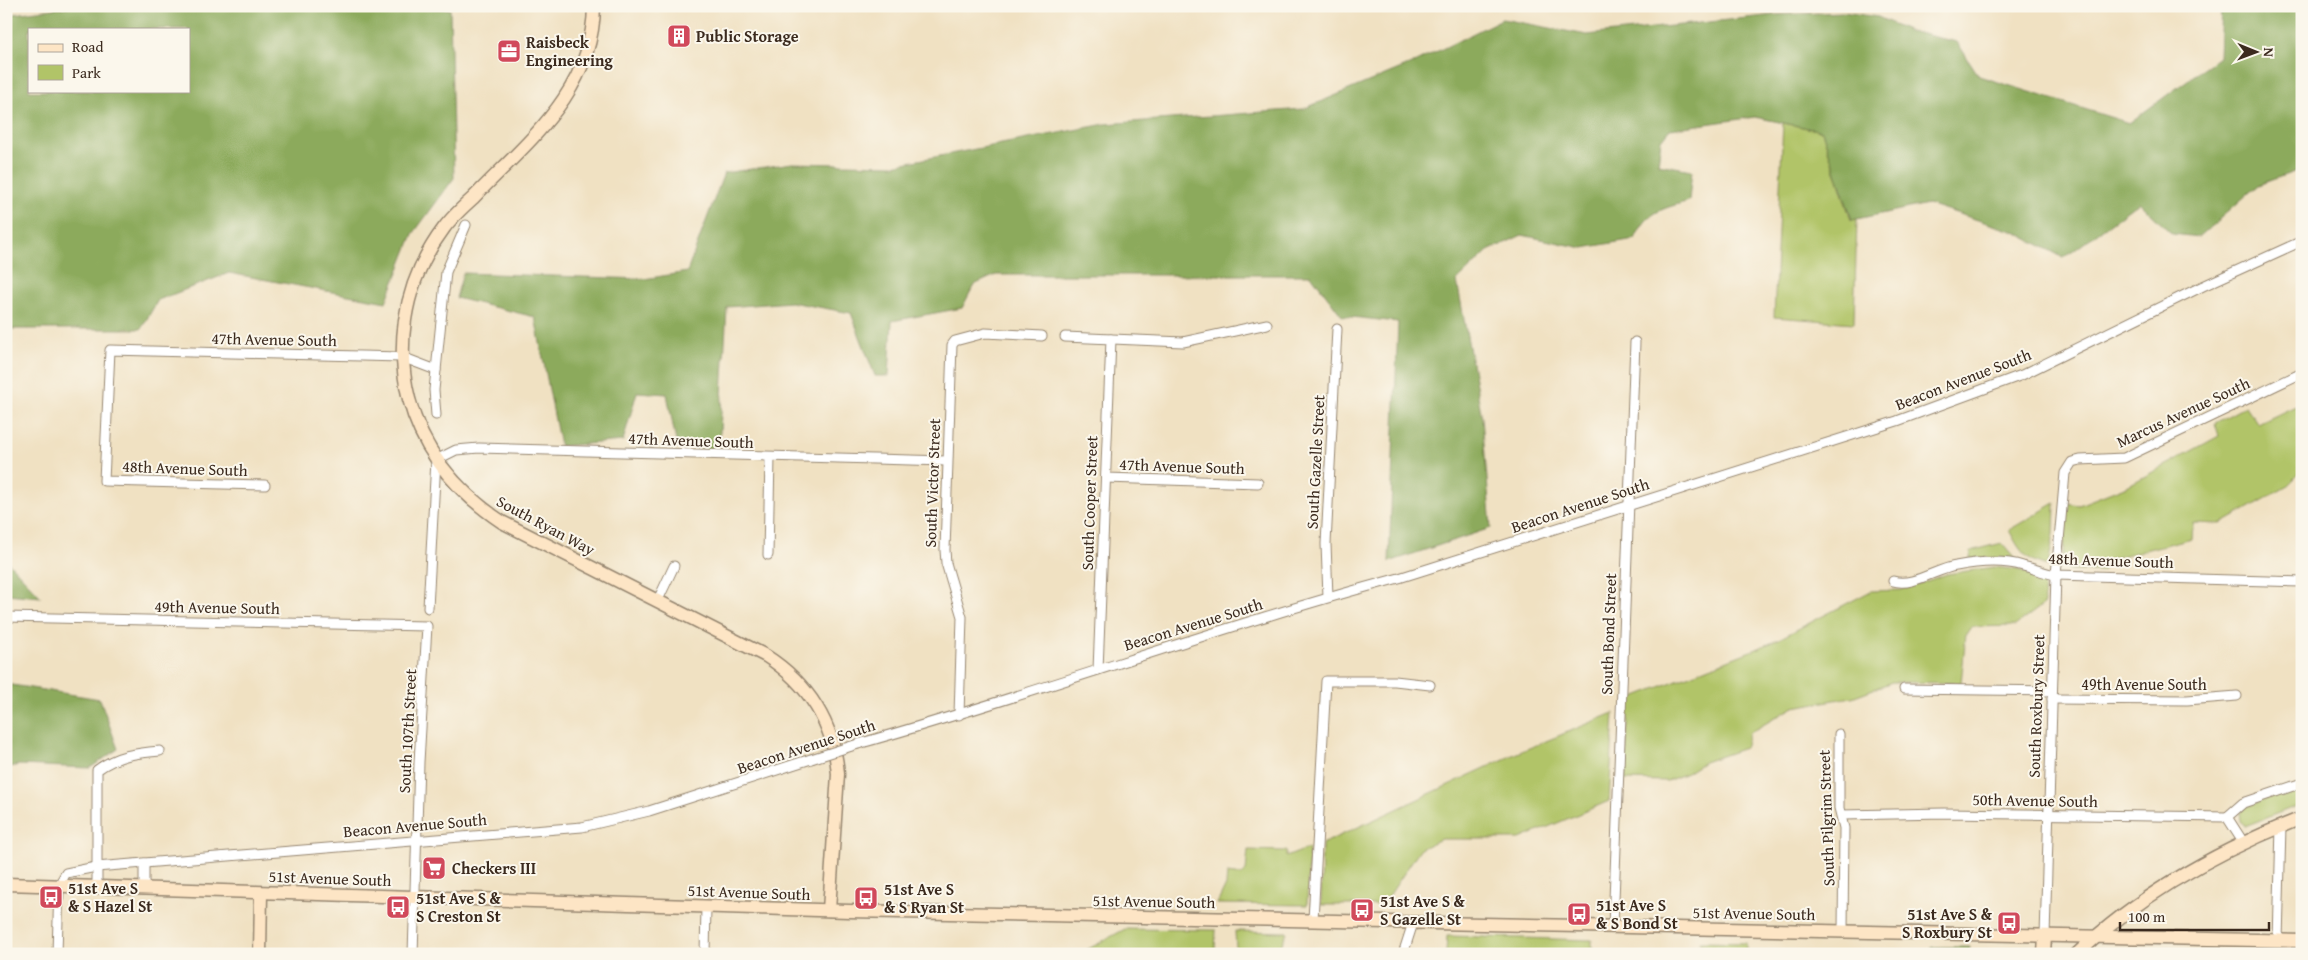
<svg xmlns="http://www.w3.org/2000/svg" width="2308" height="960" font-family="'Gentium Book Plus',serif">
  <style>
    .green { fill: #b1c468; stroke: #767743 }
    .forest { fill: #8caa5c; stroke: #646a3d; fill-rule: evenodd }
    .lines { fill: none; stroke-linecap: round; stroke-linejoin: round }
    .street-casing { stroke: #968670; stroke-width: 11 }
    .secondary-casing { stroke: #968670; stroke-width: 15 }
    .street { stroke: #fff; stroke-width: 9 }
    .secondary { stroke: #fde5c5; stroke-width: 12 }
    .street-bridge-casing { stroke: #968670; stroke-width: 11; stroke-linecap: butt }
    .street-bridge { stroke: #fff; stroke-width: 9 }
    .labels { text-anchor: middle; dominant-baseline: central; stroke-width: 4; stroke-linejoin: round; paint-order: stroke }
    .poi-label { font-size: 16px; font-weight: bold; fill: #3b2a1e; stroke: #fbf7ec; text-anchor: start }
    .street-label { font-size: 16px; fill: #3b2a1e; stroke: #fbf7ec }
  </style>
  <rect width="100%" height="100%" fill="#fbf7ec"/>
  <filter id="ink" filterUnits="userSpaceOnUse"><feTurbulence type="fractalNoise" baseFrequency=".02" numOctaves="2"/><feDisplacementMap in="SourceGraphic" scale="10" xChannelSelector="R" yChannelSelector="G"/><feConvolveMatrix kernelMatrix="1 2 1 2 8 2 1 2 1" color-interpolation-filters="sRGB"/></filter>
  <filter id="wash" filterUnits="userSpaceOnUse"><feTurbulence type="fractalNoise" baseFrequency=".0096" numOctaves="4" result="noise"/><feDisplacementMap in="SourceGraphic" scale="20" xChannelSelector="R" yChannelSelector="G"/><feGaussianBlur stdDeviation="1.12" result="paint"/><feColorMatrix in="noise" values="0 0 0 0 0 0 0 0 0 0 0 0 0 0 0 0 0 1.4 0 .05"/><feComposite in="paint" operator="in"/></filter>
  <g filter="url(#wash)">
    <rect width="100%" height="100%" fill="#f0e1c2"/>
    <g class="green">
      <path d="M1783,123L1822,131L1851,220L1857,219L1854,323L1774,317Z"/>
      <path d="M2302,403V471L2286,487L2221,524L2193,523L2192,538L2109,559L2102,571H2069L2062,563L2067,503L2079,505L2127,486L2219,436L2215,423L2246,406L2258,424Z"/>
      <path d="M2055,503L2054,534L2048,566C2025,560 2020,551 2009,530Z"/>
      <path d="M2002,543L2015,558L1970,559L1971,551Z"/>
      <path d="M1994,567L2020,570L2043,577L2044,604L2015,626L1971,627L1966,634L1961,683L1892,682L1852,697L1794,707L1749,733L1745,748L1704,762L1687,773L1667,781L1625,780L1629,699L1771,643L1871,591L1901,590L1947,574Z"/>
      <path d="M1614,713L1609,801L1520,839H1441L1420,849L1383,905H1321L1322,844L1517,753Z"/>
      <path d="M2302,786V804L2245,826L2241,821L2240,812L2248,805Z"/>
      <path d="M1309,848L1307,905L1217,904L1226,885L1227,873L1242,875L1246,871L1248,850L1286,851V857Z"/>
      <path d="M1125,929L1216,930L1215,950H1198L1197,954H1079Z"/>
      <path d="M1235,931L1287,932L1277,954H1242L1236,947Z"/>
      <path d="M1447,936L1592,940V954H1446Z"/>
      <path d="M1700,942L1746,943V954H1700Z"/>
    </g>
    <g class="forest">
      <path d="M76,6H402L450,9L454,178L413,234L386,302L229,273L158,300L141,329H6V15ZM29,29H189V91H29Z"/>
      <path d="M2221,6H2302V169L2258,185L2199,237L2172,234L2139,202L2064,258L2015,232L1928,204L1852,220L1822,131L1755,117L1670,129L1661,140L1658,164L1692,170L1689,201C1662,209 1647,211 1635,239L1583,248L1522,235L1488,251L1457,281L1482,418L1491,528L1389,562L1398,322L1342,316L1311,275H996L974,285L962,308L892,321L889,376H875L851,313L791,302L727,307L719,449L677,447L667,394L637,392L623,441L560,446L535,317L456,298L463,273L644,279L687,272L724,173L792,163L893,165L1105,124L1303,109L1416,62L1502,19L1587,35L1775,15L1843,12L1878,17L1909,31L1957,42L1979,76L2129,123L2219,57Z"/>
      <path d="M6,560L41,597L6,594Z"/>
      <path d="M6,684L100,699L118,749L90,768L19,765L6,768Z"/>
      <path d="M1932,947H1970L1969,954H1932Z"/>
    </g>
  </g>
  <g filter="url(#ink)">
    <g class="lines">
      <g class="street-casing">
        <g id="street">
          <path d="M1065,337L1183,342L1267,324"/>
          <path d="M436,415L434,390L446,272L466,225"/>
          <path d="M1106,478L1258,483"/>
          <path d="M265,485L104,481L110,350L402,357L436,370"/>
          <path d="M768,555L770,457"/>
          <path d="M1893,581C1913,587 1936,569 1956,566C1977,562 2003,560 2023,566C2035,569 2044,573 2056,575L2302,582"/>
          <path d="M1328,597L1326,544L1337,329"/>
          <path d="M658,600L674,566"/>
          <path d="M428,608L436,460L456,450L479,448L947,461"/>
          <path d="M6,617L427,626L419,762L413,954"/>
          <path d="M1098,670L1111,339"/>
          <path d="M1904,689L2052,691"/>
          <path d="M2052,699L2187,700L2237,696"/>
          <path d="M959,715L962,617L946,563L945,550L952,345L955,341L985,333L1042,336"/>
          <path d="M1839,734V808L1844,828L1843,931"/>
          <path d="M858,744C1039,693 1217,627 1399,578L1897,421L2022,375L2203,286L2302,241"/>
          <path d="M1842,815L1944,813L2227,817L2243,842"/>
          <path d="M2227,817L2243,803L2302,783"/>
          <path d="M144,863V889"/>
          <path d="M97,887V770C117,755 136,753 160,751"/>
          <path d="M1313,920L1326,681H1395L1430,685"/>
          <path d="M1613,927L1635,342"/>
          <path d="M2045,936L2056,575L2065,473L2072,462L2080,460L2124,458L2302,373"/>
          <path d="M2278,941L2281,826"/>
          <path d="M57,954L59,885L66,873L96,867L582,827L649,811L811,759"/>
          <path d="M705,954L706,907"/>
          <path d="M1403,954L1413,923"/>
        </g>
      </g>
      <g class="secondary-casing">
        <g id="secondary">
          <path d="M594,6C593,92 528,141 473,198C463,207 452,217 444,228C423,256 410,286 405,320C401,348 402,372 409,399C423,452 457,492 502,522L766,656C808,683 834,724 838,774L829,910"/>
          <path d="M6,884L849,911L2302,941"/>
          <path d="M260,954L261,893"/>
          <path d="M2044,954L2045,936"/>
          <path d="M2077,954C2141,893 2220,850 2302,818"/>
        </g>
      </g>
      <use href="#street" class="street"/>
      <use href="#secondary" class="secondary"/>
      <g class="street-bridge-casing">
        <path id="street-bridge" d="M811,759L858,744"/>
      </g>
      <use href="#street-bridge" class="street-bridge"/>
    </g>
  </g>
  <defs>
    <g id="building-square" transform="scale(1.25)"><rect x="-9" y="-9" width="18" height="18" rx="4" fill="#d1495b" stroke="#fbf7ec"/><path d="M-4-6H4V6H1V3H-1V6H-4ZM-2.5-4.3h1.7v1.8h-1.7ZM.8-4.3h1.7v1.8H.8ZM-2.5-1h1.7V.8h-1.7ZM.8-1h1.7V.8H.8Z" fill="#fff"/></g>
    <g id="office-square" transform="scale(1.25)"><rect x="-9" y="-9" width="18" height="18" rx="4" fill="#d1495b" stroke="#fbf7ec"/><path d="M-6-3h4V-5.5h4V-3h4V5H-6ZM-1-4.5V-3h2v-1.5ZM-6 0V1H6V0Z" fill="#fff"/></g>
    <g id="supermarket-square" transform="scale(1.25)"><rect x="-9" y="-9" width="18" height="18" rx="4" fill="#d1495b" stroke="#fbf7ec"/><path d="M-6-5.5h2.5l.6 2H6L4.5 2H-2.5L-4.4-4H-6ZM-1.5 3.2a1.3 1.3 0 1 0 .1 0ZM3 3.2a1.3 1.3 0 1 0 .1 0Z" fill="#fff"/></g>
    <g id="bus-square" transform="scale(1.25)"><rect x="-9" y="-9" width="18" height="18" rx="4" fill="#d1495b" stroke="#fbf7ec"/><path d="M-5-6H5V4H4V6H2V4H-2V6H-4V4H-5ZM-3.5-4V0h7V-4ZM-3.5 1.2v1.5H-2V1.2ZM2 1.2v1.5H3.5V1.2Z" fill="#fff"/></g>
  </defs>
  <g fill-rule="evenodd">
    <use href="#building-square" x="679" y="36"/>
    <use href="#office-square" x="509" y="51"/>
    <use href="#supermarket-square" x="434" y="868"/>
    <use href="#bus-square" x="51" y="897"/>
    <use href="#bus-square" x="866" y="898"/>
    <use href="#bus-square" x="398" y="907"/>
    <use href="#bus-square" x="1362" y="910"/>
    <use href="#bus-square" x="1579" y="914"/>
    <use href="#bus-square" x="2009" y="923"/>
  </g>
  <g class="labels">
    <g class="poi-label">
      <text x="696" y="36">Public Storage</text>
      <text x="526" y="42">Raisbeck<tspan x="526" dy="18">Engineering</tspan></text>
      <text x="452" y="868">Checkers III</text>
      <text x="68" y="888">51st Ave S<tspan x="68" dy="18">&amp; S Hazel St</tspan></text>
      <text x="884" y="889">51st Ave S<tspan x="884" dy="18">&amp; S Ryan St</tspan></text>
      <text x="416" y="898">51st Ave S &amp;<tspan x="416" dy="18">S Creston St</tspan></text>
      <text x="1380" y="901">51st Ave S &amp;<tspan x="1380" dy="18">S Gazelle St</tspan></text>
      <text x="1596" y="905">51st Ave S<tspan x="1596" dy="18">&amp; S Bond St</tspan></text>
      <text x="1992" y="914" text-anchor="end">51st Ave S &amp;<tspan x="1992" dy="18">S Roxbury St</tspan></text>
    </g>
    <g class="street-label">
      <text transform="translate(274 339) rotate(1)">47th Avenue South</text>
      <text transform="translate(1963 379) rotate(-21)">Beacon Avenue South</text>
      <text transform="translate(2183 412) rotate(-25)">Marcus Avenue South</text>
      <text transform="translate(691 440) rotate(2)">47th Avenue South</text>
      <text transform="translate(1315 462) rotate(-87)">South Gazelle Street</text>
      <text transform="translate(1182 466) rotate(2)">47th Avenue South</text>
      <text transform="translate(185 468) rotate(2)">48th Avenue South</text>
      <text transform="translate(932 483) rotate(-88)">South Victor Street</text>
      <text transform="translate(1089 503) rotate(-88)">South Cooper Street</text>
      <text transform="translate(1580 505) rotate(-18)">Beacon Avenue South</text>
      <text transform="translate(546 525) rotate(28)">South Ryan Way</text>
      <text transform="translate(2111 560) rotate(2)">48th Avenue South</text>
      <text transform="translate(217 607) rotate(1)">49th Avenue South</text>
      <text transform="translate(1193 624) rotate(-17)">Beacon Avenue South</text>
      <text transform="translate(1608 634) rotate(-88)">South Bond Street</text>
      <text x="2144" y="684">49th Avenue South</text>
      <text transform="translate(2036 706) rotate(-88)">South Roxbury Street</text>
      <text transform="translate(407 731) rotate(-87)">South 107th Street</text>
      <text transform="translate(806 746) rotate(-18)">Beacon Avenue South</text>
      <text transform="translate(2035 800) rotate(1)">50th Avenue South</text>
      <text transform="translate(1826 818) rotate(-92)">South Pilgrim Street</text>
      <text transform="translate(415 825) rotate(-5)">Beacon Avenue South</text>
      <text transform="translate(330 878) rotate(2)">51st Avenue South</text>
      <text transform="translate(749 892) rotate(2)">51st Avenue South</text>
      <text transform="translate(1154 901) rotate(1)">51st Avenue South</text>
      <text transform="translate(1754 913) rotate(1)">51st Avenue South</text>
    </g>
  </g>
  <rect width="2308" height="960" fill="none" stroke="#fbf7ec" stroke-width="25"/>
  <rect x="28" y="28" width="162" height="65" fill="#fbf7ec" stroke="#aea59a"/>
  <rect x="38" y="44" width="25" height="8" fill="#fde5c5" stroke="#aea59a"/>
  <text x="72" y="52" font-size="15" fill="#3b2a1e">Road</text>
  <rect x="38" y="65" width="25" height="15" fill="#b1c468" stroke="#aea59a"/>
  <text x="72" y="78" font-size="15" fill="#3b2a1e">Park</text>
  <g transform="translate(2256 52) rotate(91)" stroke="#fbf7ec" stroke-width="4" paint-order="stroke">
  <path d="M0-4L9 19L0 12L-9 19Z" fill="#3b2a1e"/>
  <text y="-8" font-size="14" font-weight="bold" text-anchor="middle" fill="#3b2a1e">N</text>
  </g>
  <path d="M2120 922v8h149v-8" fill="none" stroke="#3b2a1e" stroke-width="2.5"/>
  <text x="2128" y="922" font-size="15" fill="#3b2a1e" stroke="#fbf7ec" stroke-width="4" paint-order="stroke">100 m</text>
</svg>
